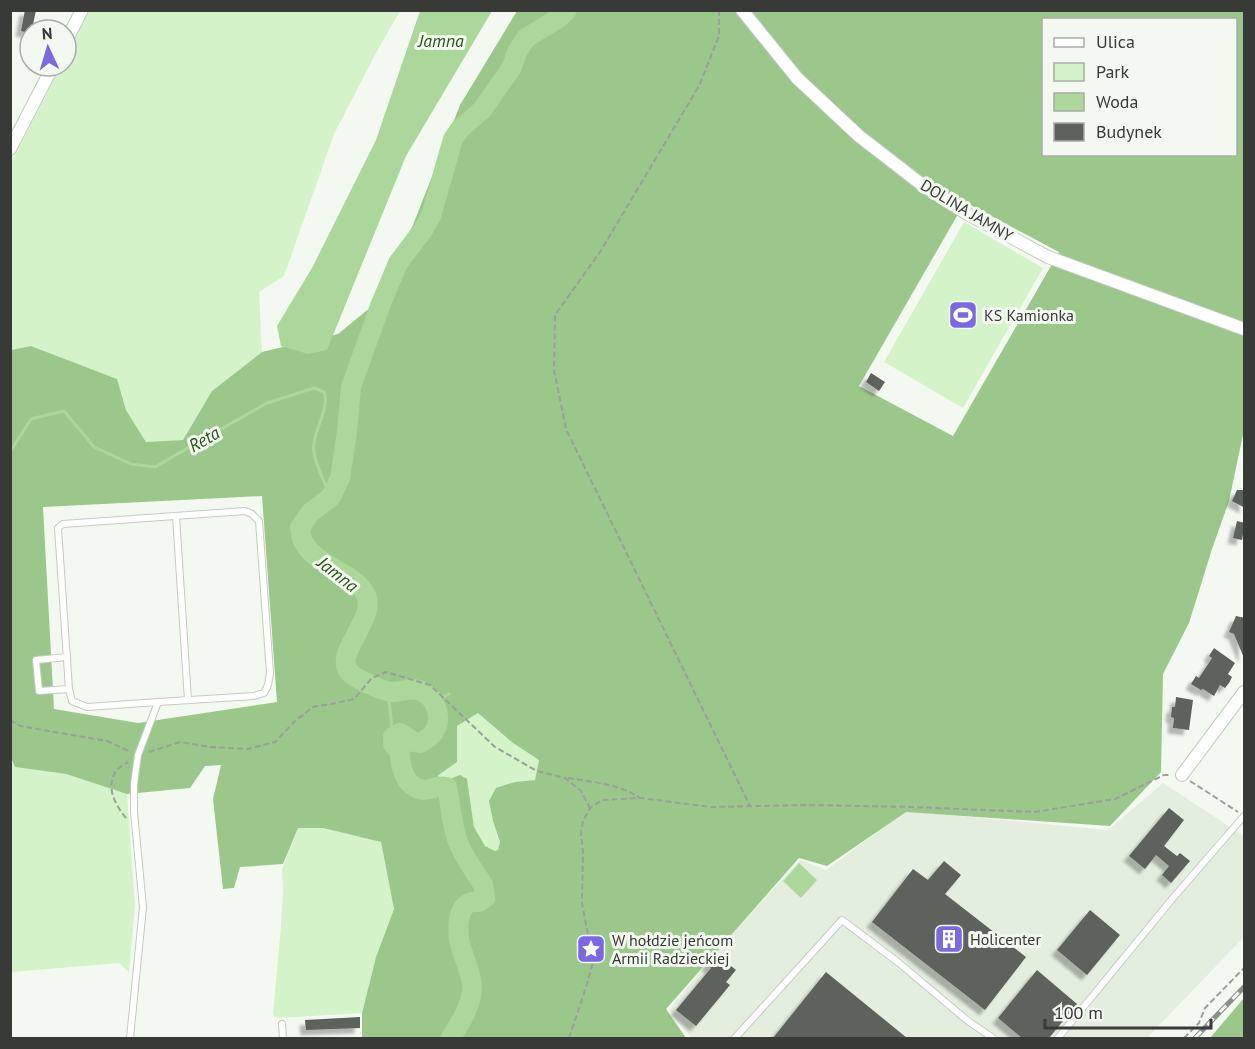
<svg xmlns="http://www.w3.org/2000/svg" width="1255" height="1049" font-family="'PT Sans',sans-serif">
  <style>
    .built { fill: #e3eedf }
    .green { fill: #d4f3c8 }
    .forest { fill: #9bc78a; fill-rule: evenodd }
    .water { fill: #abd89a }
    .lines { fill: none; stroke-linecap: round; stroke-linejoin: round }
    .stream { stroke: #abd89a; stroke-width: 3 }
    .river { stroke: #abd89a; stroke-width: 20 }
    .building { fill: #5d625b; filter: url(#shadow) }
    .lane-casing { stroke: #c5cbc3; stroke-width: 8 }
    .street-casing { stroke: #c5cbc3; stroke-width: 14 }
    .path { stroke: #9ca09a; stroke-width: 2; stroke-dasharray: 6 3; stroke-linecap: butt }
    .lane { stroke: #fff; stroke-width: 6 }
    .street { stroke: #fff; stroke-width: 12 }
    .rail-casing { stroke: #8b8f8a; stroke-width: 5 }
    .rail { stroke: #f3f9f1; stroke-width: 3; stroke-dasharray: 9; stroke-linecap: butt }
    .labels { text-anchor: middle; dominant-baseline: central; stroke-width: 6; stroke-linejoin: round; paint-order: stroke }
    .street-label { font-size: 16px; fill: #373a36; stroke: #f3f9f1 }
    .poi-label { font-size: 16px; fill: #373a36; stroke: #f3f9f1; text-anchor: start }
    .water-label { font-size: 18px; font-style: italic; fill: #2b5418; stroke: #f3f9f1 }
  </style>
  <defs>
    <filter id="shadow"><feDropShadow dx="-5.5" dy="5.5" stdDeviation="1.5" flood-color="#0004"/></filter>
  </defs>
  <rect width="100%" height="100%" fill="#f3f9f1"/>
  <path class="built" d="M1163,783L1244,836V937L1147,1038H691L669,1010L723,944L800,860L826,870L906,811L1108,830Z"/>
  <g class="green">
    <path d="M89,11H400L377,51L334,134L284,276L259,292L262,352L212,391L183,440L146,442L126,410L117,379L31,346L11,350V161L13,159L61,66H66V56Z"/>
    <path d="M964,222L1043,268L963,408L884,362Z"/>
    <path d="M478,713L513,743L539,760L535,780L515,782L493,821L500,842L498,850L495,851L485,846L474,827L467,779L447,780L436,776L457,762V726Z"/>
    <path d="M10,758L15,767L66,774L127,794L135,906L129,972L119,963L11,972Z"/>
    <path d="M298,828H323L381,842L394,909L376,957L362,1013L279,1018L273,1015L281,926L283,893L282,869Z"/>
  </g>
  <g class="forest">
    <path d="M517,11H1244V430L1229,501L1212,549L1189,623L1163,674L1161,772L1110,826L906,812L827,866L799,858L666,1009L686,1038H362V1013L376,957L394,909L381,842L323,828H298L283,864L240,867L234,888L223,889L213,799L221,765L205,766L190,788L127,794L66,774L15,767L11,758V350L31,346L117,379L126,410L146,442L183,440L212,391L262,352L338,334L371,307L413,225L460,105ZM1044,20H1236V154H1044ZM965,202L1059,252L953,436L859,386ZM262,496L277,702L138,723L54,709L43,507ZM478,713L513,743L539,760L535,780L515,782L496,788L489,801L493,821L500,842L498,850L495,851L485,846L474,827L467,779L460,775L447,780L437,776L457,762V726Z"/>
    <path d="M1244,998V1038H1210Z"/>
  </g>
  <g class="water">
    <path d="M420,11H492L406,156L327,350L308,354L281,346L277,326L312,268L376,140Z"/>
    <path d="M799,863L817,880L801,898L783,881Z"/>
  </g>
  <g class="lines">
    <g class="stream">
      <path d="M10,452L31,419L64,411L94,447L131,464L155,467L267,403L314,388L324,392C331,408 311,433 314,452C316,467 325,483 331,497"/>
      <path d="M388,691L393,737"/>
      <path d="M433,702L449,694"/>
    </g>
    <path class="river" d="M451,1038V1037C461,1022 470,1008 472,990C474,980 463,956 460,944C457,929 456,899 479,902L485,898L483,885C475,871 461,854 457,839C451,822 451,804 447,787C436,785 432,790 424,790C405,788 400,767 400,752L393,744V737L400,733L414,742L420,743C425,740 431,737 434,732C443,719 436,699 423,692C413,686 403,692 392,692C384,692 357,679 351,674C331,656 374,622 367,598C361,575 314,566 303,541C301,537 301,532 300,528L310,513L331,497L340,478L347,432L351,387L380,306L398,263L423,230L431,216L453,139L460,129L482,110L512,67L517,52L526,38L559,18L567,10"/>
  </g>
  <g class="building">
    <path d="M25,10H36L32,30H30V33L21,31Z"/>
    <path d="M871,373L885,382L879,391L866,382Z"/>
    <path d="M1237,490H1245V508L1232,501Z"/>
    <path d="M1237,521L1245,523L1242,540L1233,538Z"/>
    <path d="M1236,616L1245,618L1244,658L1234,634L1229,632Z"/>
    <path d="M1214,648L1235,663L1228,674L1232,677L1229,683L1225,688L1220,685L1214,696L1203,689L1201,690L1191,684L1196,676L1199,678L1212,658L1209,656Z"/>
    <path d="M1176,697L1193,700L1189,730L1173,728L1174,718L1171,717L1172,707H1175Z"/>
    <path d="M1169,808L1184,820L1164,846L1177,856L1180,853L1190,861L1171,883L1162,875L1169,866L1156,855L1145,869L1129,856Z"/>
    <path d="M944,861L961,875L945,894L1026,957L985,1010L872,922L913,869L928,880Z"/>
    <path d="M1090,910L1120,935L1087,975L1057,950Z"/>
    <path d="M716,954L736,970L726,982L730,985L696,1026L676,1010L711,968L707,965Z"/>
    <path d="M1037,970L1077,1004L1049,1038H1022L998,1018Z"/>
    <path d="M826,972L907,1038H773Z"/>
    <path d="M360,1017V1028L306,1030L305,1020Z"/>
  </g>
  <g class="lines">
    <g class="lane-casing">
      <g id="lane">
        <path d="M176,516L188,700"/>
        <path d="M67,657L36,660L39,691L69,689"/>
        <path d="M282,1024L283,1038"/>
        <path d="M130,1038L143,907L134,812V784L138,755L158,702L87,707L72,701L69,689L58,528L63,524L245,511L252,514L259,521L270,673L268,685L264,693L254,696L158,702"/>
        <path d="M735,1038L842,920L899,963L968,1021L993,1038"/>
        <path d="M1058,1038L1173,898L1244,816"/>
      </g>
    </g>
    <g class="street-casing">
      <g id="street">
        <path d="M742,10L797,78L859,136L921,184L966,213L1048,257L1244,329"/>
        <path d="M66,41L82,10"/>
        <path d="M10,149L53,66"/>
        <path d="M1182,775L1244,692"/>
      </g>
    </g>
    <g class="path">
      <path d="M719,10V36L699,86L600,252L555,315L554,370L566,429L750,806"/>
      <path d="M10,720L20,726L107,741L131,752"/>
      <path d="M149,752L180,742L211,747L248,749L275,742L294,722L313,707L336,703L354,699L372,678L386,672L430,685L495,747L537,771L565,778L581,791L590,808"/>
      <path d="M568,778C593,782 619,784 640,798"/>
      <path d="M1190,781L1238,812"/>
      <path d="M126,818C116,806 105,787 116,771C118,768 124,765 128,762"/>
      <path d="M569,1038L587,984L593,962L582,903L583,851L581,833L583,821L590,808L602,800L640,798L711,807L808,805L912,807L1035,812L1115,799L1164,775H1171"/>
      <path d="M1184,1038L1199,1023L1205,1008L1244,968"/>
    </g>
    <use href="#lane" class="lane"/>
    <use href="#street" class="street"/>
    <g class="rail-casing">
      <path id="rail" d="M1195,1038L1244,987"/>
    </g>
    <use href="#rail" class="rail"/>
  </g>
  <defs>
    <g id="stadium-square" transform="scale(1.5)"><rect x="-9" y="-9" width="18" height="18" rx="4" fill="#7c68e3" stroke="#f3f9f1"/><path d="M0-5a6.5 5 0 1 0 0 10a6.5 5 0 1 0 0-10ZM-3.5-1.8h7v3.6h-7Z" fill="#fff"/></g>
    <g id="building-square" transform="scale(1.5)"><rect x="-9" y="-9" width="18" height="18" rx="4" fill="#7c68e3" stroke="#f3f9f1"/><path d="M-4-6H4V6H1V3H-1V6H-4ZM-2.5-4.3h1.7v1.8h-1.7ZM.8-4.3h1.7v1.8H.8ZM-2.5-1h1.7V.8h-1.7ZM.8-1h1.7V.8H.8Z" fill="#fff"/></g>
    <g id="sight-square" transform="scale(1.5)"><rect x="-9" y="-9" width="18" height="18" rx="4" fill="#7c68e3" stroke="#f3f9f1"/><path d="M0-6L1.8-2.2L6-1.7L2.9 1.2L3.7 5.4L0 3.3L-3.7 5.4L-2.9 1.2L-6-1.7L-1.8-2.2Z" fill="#fff"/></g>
  </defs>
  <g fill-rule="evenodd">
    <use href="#stadium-square" x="963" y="315"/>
    <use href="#building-square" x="949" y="939"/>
    <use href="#sight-square" x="591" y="949"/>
  </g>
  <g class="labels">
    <g class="street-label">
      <text transform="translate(967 210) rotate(31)">DOLINA JAMNY</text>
    </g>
    <g class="poi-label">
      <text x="984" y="315">KS Kamionka</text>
      <text x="970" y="939">Holicenter</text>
      <text x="612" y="940">W hołdzie jeńcom<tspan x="612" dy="18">Armii Radzieckiej</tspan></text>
    </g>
    <g class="water-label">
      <text x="441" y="40">Jamna</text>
      <text transform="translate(204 439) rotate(-30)">Reta</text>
      <text transform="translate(338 574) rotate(38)">Jamna</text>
    </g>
  </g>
  <rect width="1255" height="1049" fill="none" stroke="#373a36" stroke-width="24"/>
  <rect x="1042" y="18" width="195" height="138" fill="#f3f9f1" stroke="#a8ada6" stroke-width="1.5"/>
  <rect x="1054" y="38" width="30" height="9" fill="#ffffff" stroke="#a8ada6" stroke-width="1.5"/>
  <text x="1096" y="48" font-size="18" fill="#373a36">Ulica</text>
  <rect x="1054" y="63" width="30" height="18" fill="#d4f3c8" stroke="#a8ada6" stroke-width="1.5"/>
  <text x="1096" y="78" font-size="18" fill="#373a36">Park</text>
  <rect x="1054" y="93" width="30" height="18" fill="#abd89a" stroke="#a8ada6" stroke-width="1.5"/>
  <text x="1096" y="108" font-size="18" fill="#373a36">Woda</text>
  <rect x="1054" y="123" width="30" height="18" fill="#5d625b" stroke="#a8ada6" stroke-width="1.5"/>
  <text x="1096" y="138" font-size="18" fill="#373a36">Budynek</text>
  <g transform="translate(48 48) rotate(356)"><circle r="28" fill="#f3f9f1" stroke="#a8ada6" stroke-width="1.5"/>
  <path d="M0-4.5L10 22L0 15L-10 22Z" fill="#7c68e3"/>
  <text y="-9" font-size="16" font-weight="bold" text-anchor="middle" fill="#373a36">N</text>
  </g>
  <path d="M1045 1019v9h166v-9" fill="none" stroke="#373a36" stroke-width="3"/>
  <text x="1054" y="1019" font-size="18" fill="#373a36" stroke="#f3f9f1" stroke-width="4.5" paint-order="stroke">100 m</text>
</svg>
